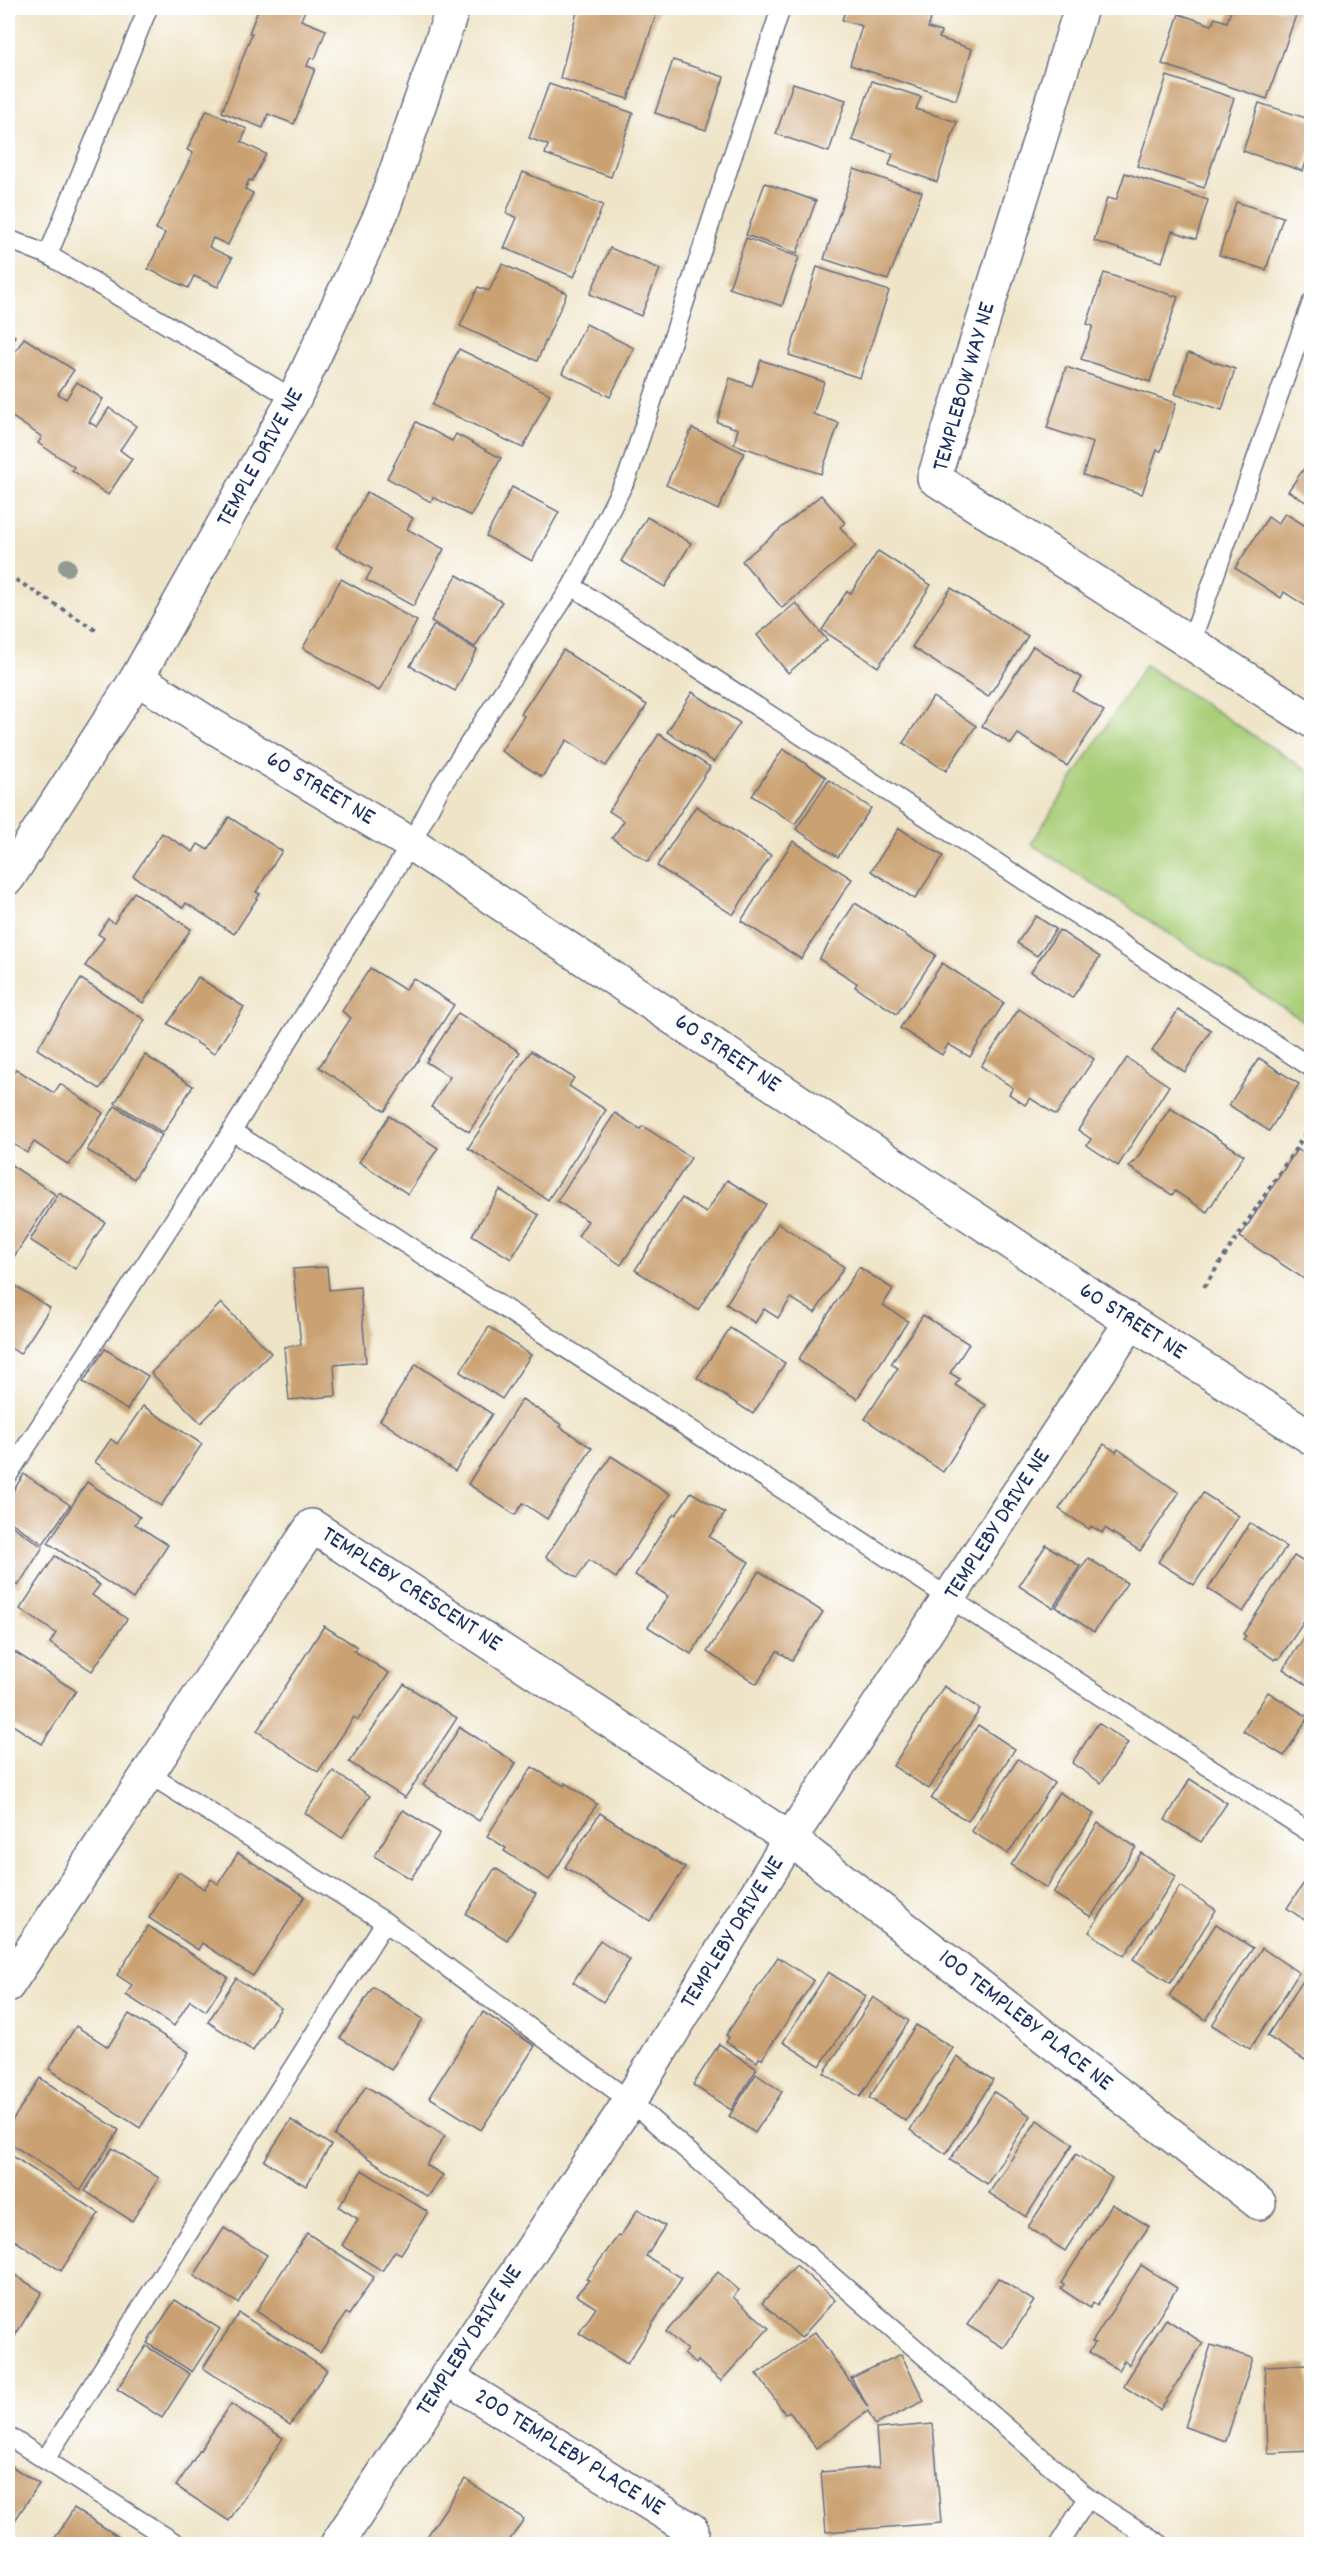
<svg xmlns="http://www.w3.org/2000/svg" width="1319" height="2552" font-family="Dekko,sans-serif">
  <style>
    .green { fill: #a9ce77; stroke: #627e6a; stroke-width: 1.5 }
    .building { fill: #caa172 }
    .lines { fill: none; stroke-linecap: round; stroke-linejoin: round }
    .service-casing { stroke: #656e83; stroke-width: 21 }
    .minor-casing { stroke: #656e83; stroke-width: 36 }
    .tertiary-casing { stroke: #656e83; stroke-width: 36 }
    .path { stroke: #656e83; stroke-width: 4; stroke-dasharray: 4.5 4.5; stroke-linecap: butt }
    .service { stroke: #fff; stroke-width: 18 }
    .minor { stroke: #fff; stroke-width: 33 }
    .tertiary { stroke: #fff; stroke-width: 33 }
    .tree { fill: #929b92 }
    .labels { text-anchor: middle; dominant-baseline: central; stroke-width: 6; stroke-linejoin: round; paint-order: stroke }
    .street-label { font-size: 24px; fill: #1b2f5e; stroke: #fff }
  </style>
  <rect width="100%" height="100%" fill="#fff"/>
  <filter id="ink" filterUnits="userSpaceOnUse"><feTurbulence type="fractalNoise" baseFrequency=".0167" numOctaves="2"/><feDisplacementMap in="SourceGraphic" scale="12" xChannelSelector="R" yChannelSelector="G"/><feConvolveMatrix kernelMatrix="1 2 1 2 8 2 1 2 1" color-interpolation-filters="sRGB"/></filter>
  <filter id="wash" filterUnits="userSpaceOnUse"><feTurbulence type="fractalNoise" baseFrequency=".008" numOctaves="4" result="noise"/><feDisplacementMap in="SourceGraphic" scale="24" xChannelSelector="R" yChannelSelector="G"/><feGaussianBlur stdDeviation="1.35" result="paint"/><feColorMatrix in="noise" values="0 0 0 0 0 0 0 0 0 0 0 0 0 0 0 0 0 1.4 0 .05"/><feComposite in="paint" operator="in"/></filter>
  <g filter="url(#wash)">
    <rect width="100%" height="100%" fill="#efe4c7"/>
    <path class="green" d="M1145,665L1311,773V1026L1031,844Z"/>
    <g id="blocks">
      <g class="building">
        <path d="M259,8H306L301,20L326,30L315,59L310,58L307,66L315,69L294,124L268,114L263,128L222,112L252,33H249Z"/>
        <path d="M578,8L658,9L628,99L560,78Z"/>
        <path d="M846,8H934L928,28L941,32L939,38L972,49L956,100L850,65L862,26L842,20Z"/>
        <path d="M1232,8L1298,9L1267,99L1162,64L1179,14L1212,25L1215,18L1227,22Z"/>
        <path d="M673,60L724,77L706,130L655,113Z"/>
        <path d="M1167,76L1234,98L1204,188L1137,166Z"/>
        <path d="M872,81L921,97L916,109L957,122L937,182L889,165L893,154L852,140Z"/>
        <path d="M793,83L846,100L829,152L776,134Z"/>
        <path d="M549,84L633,113L611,177L545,154L548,145L529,138Z"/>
        <path d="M1259,103L1312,120V145L1303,171L1243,151Z"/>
        <path d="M207,110L247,129L241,142L266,154L252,181L249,180L245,189L253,193L228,245L213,238L209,247L232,258L218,287L194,276L188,288L148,269L165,233L156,229L193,153L187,150Z"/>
        <path d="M854,169L922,192L888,280L824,259Z"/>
        <path d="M523,172L603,205L574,277L504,248L517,218L506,213Z"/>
        <path d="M1125,173L1208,200L1196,239L1172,231L1162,262L1094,241L1107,198L1116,200Z"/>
        <path d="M765,183L816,201L797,253L746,235Z"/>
        <path d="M1236,202L1283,217L1266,270L1219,255Z"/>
        <path d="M746,238L799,257L782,306L729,288Z"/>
        <path d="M610,248L660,269L641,316L590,294Z"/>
        <path d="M502,264L567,293L537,361L460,326L478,287L489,291Z"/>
        <path d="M817,267L889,291L860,378L789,355Z"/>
        <path d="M1104,273L1178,297L1150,382L1081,359L1093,326L1087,324Z"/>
        <path d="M586,324L634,348L610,397L562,373Z"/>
        <path d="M8,332L15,336L8,348Z"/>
        <path d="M24,338L74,370L58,394L66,399L77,382L103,399L89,422L97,427L109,408L136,426L120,450L132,459L108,495L72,470L74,467L38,443L42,437L8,414V356L11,358Z"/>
        <path d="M459,349L550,394L523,448L432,405Z"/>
        <path d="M1188,353L1235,369L1222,410L1175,394Z"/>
        <path d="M761,360L824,382L813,414L839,423L821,474L734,444L738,429L717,422L730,378L752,386Z"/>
        <path d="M1066,367L1176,403L1161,451L1157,450L1142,494L1083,475L1093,443L1047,428Z"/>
        <path d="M416,422L452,441L456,434L501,458L471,516L433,497L431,502L387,478Z"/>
        <path d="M692,428L744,453L718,510L666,485Z"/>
        <path d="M1312,457V506L1288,491Z"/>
        <path d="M512,487L559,512L532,561L486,536Z"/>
        <path d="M367,492L413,518L407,529L444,549L413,606L366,580L372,569L336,548Z"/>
        <path d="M821,495L845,523L840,527L856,546L782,608L742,561Z"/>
        <path d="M1285,513L1312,530V610L1284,592L1281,598L1235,568L1268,517L1278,524Z"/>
        <path d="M647,517L691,543L665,587L621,561Z"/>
        <path d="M878,551L931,585L878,667L822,630L847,591L851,593Z"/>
        <path d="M457,575L502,602L475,647L431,621Z"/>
        <path d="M341,579L417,621L379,691L303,648Z"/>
        <path d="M951,588L1028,636L988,697L912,647Z"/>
        <path d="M796,603L827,640L788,673L757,635Z"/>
        <path d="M434,625L477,650L455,691L410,666Z"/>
        <path d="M1033,646L1082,678L1073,691L1104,711L1067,766L1018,734L1011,744L982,726Z"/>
        <path d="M563,650L647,705L606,766L567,740L542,777L501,751L524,716L521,714Z"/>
        <path d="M692,692L740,723L714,762L667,732Z"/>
        <path d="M933,697L976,726L946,771L903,743Z"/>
        <path d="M659,734L710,767L648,862L612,838L624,821L609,811Z"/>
        <path d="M783,749L826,777L795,824L752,796Z"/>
        <path d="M829,780L871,808L838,857L796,829Z"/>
        <path d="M696,806L771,855L733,915L657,866Z"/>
        <path d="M229,817L282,851L256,892L260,894L234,934L186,903L183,908L133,876L162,833L193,852L198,844L208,850Z"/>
        <path d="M899,828L943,856L915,899L871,871Z"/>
        <path d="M793,841L852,879L801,959L741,921Z"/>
        <path d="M134,892L191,929L143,1003L85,966L104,938L98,934L108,919L114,923Z"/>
        <path d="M855,903L936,955L897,1014L855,987L857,983L819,959Z"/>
        <path d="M1036,916L1056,929L1037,956L1017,943Z"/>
        <path d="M1059,930L1100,957L1072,998L1031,972Z"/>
        <path d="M942,963L1004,1003L970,1057L948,1044L942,1055L900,1028Z"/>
        <path d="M370,968L405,990L413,978L454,1005L385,1111L319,1067L351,1018L342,1011Z"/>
        <path d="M198,977L244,1007L214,1054L168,1024Z"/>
        <path d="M81,979L145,1020L100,1089L37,1049Z"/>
        <path d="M1019,1009L1094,1059L1056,1115L1030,1098L1025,1105L1009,1094L1013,1088L981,1066Z"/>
        <path d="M1178,1010L1211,1030L1185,1072L1152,1051Z"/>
        <path d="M458,1013L520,1052L469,1132L431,1107L450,1077L426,1062Z"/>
        <path d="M531,1051L574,1078L569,1086L606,1110L548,1200L468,1148Z"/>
        <path d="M145,1055L193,1086L163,1133L115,1103Z"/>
        <path d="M1127,1058L1169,1086L1118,1166L1087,1145L1091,1139L1078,1130Z"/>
        <path d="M1259,1058L1299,1084L1269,1131L1229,1105Z"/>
        <path d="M16,1069L54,1093L60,1084L103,1113L69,1165L34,1142L27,1153L8,1140V1081Z"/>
        <path d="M115,1106L162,1135L134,1179L87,1150Z"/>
        <path d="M1170,1108L1244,1155L1207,1212L1175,1191L1172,1195L1129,1167L1133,1162L1134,1163Z"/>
        <path d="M615,1113L640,1129L643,1126L691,1158L621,1265L578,1236L588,1221L557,1201Z"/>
        <path d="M389,1116L438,1148L408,1194L359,1162Z"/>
        <path d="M1297,1149L1312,1158V1284L1240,1237Z"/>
        <path d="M8,1163L55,1194L8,1266Z"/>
        <path d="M727,1180L766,1204L698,1310L635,1270L682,1198L706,1213Z"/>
        <path d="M500,1190L539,1215L511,1259L472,1235Z"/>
        <path d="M59,1193L105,1222L75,1269L30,1240Z"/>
        <path d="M778,1223L844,1267L815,1313L791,1298L778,1318L764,1309L755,1323L726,1304Z"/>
        <path d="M327,1267L329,1290L360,1287L366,1362L334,1365L336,1396L289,1400L284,1347L301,1345L293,1269Z"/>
        <path d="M859,1267L893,1289L883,1305L908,1321L857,1399L798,1360Z"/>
        <path d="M11,1283L50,1308L20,1354L8,1346V1288Z"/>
        <path d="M221,1303L271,1353L201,1423L151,1373Z"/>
        <path d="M923,1315L969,1344L950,1373L960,1379L955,1385L986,1405L943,1472L865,1419L898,1368L891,1364Z"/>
        <path d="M489,1327L531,1355L502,1399L460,1372Z"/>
        <path d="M730,1328L785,1363L753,1414L697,1378Z"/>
        <path d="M105,1349L148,1376L127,1410L83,1382Z"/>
        <path d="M416,1364L492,1414L455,1471L380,1420Z"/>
        <path d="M522,1399L562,1425L560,1427L592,1448L547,1519L523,1503L515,1515L468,1484Z"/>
        <path d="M143,1406L202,1444L161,1506L95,1462L111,1439L117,1444Z"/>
        <path d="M1104,1444L1116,1452L1118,1449L1179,1493L1140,1551L1105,1528L1102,1533L1091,1526L1089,1529L1059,1509Z"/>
        <path d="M611,1456L670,1494L616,1578L589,1560L577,1578L546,1557Z"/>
        <path d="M24,1474L70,1505L43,1544L8,1520V1499Z"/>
        <path d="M87,1482L140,1517L135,1524L168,1545L133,1599L48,1543Z"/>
        <path d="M691,1492L725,1513L709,1537L749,1562L691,1654L648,1627L668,1596L635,1575L674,1513L676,1515Z"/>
        <path d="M1203,1493L1239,1516L1194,1585L1158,1562Z"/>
        <path d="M8,1523L43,1547L18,1586L8,1580Z"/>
        <path d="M1250,1523L1286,1547L1243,1612L1208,1589Z"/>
        <path d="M1046,1545L1080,1566L1053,1608L1019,1586Z"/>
        <path d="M55,1556L100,1585L92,1595L127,1619L92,1671L50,1643L56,1633L20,1609Z"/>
        <path d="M1294,1556L1312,1567V1610L1279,1659L1276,1658L1275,1660L1243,1639L1246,1636L1243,1634Z"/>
        <path d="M1088,1558L1127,1583L1094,1632L1056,1607Z"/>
        <path d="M759,1571L823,1612L792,1660L777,1651L757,1684L707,1652Z"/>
        <path d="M324,1626L357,1647L354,1651L389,1673L358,1720L354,1717L318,1772L257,1731Z"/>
        <path d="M1312,1626V1688L1283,1669Z"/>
        <path d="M15,1652L76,1691L42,1744L8,1722V1665Z"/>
        <path d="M404,1684L457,1718L405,1798L349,1762Z"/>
        <path d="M944,1686L980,1709L929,1789L893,1766Z"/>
        <path d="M1268,1692L1308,1717L1284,1756L1243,1731Z"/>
        <path d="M1098,1723L1128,1743L1101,1783L1072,1763Z"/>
        <path d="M978,1725L1015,1749L968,1821L931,1799Z"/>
        <path d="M460,1727L516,1763L479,1821L423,1785Z"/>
        <path d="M1018,1759L1054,1783L1008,1854L971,1831Z"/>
        <path d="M532,1767L564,1786L565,1783L597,1804L549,1880L504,1851L506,1848L487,1836Z"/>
        <path d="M333,1771L370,1796L342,1838L305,1813Z"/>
        <path d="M1190,1779L1227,1803L1201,1842L1165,1820Z"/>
        <path d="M1059,1792L1094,1814L1046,1888L1011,1865Z"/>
        <path d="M403,1810L440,1833L411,1879L374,1856Z"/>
        <path d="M600,1813L685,1868L650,1921L565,1867Z"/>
        <path d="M1098,1823L1136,1847L1091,1917L1053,1893Z"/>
        <path d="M238,1853L305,1896L253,1976L202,1943L198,1950L149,1918L179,1872L204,1889L211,1879L218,1884Z"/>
        <path d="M1141,1853L1176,1876L1124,1956L1089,1932Z"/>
        <path d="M495,1868L536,1894L507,1940L466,1914Z"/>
        <path d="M1312,1871V1925L1287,1908Z"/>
        <path d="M1180,1886L1216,1910L1170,1983L1133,1959Z"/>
        <path d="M1216,1924L1253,1948L1206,2020L1169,1996Z"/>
        <path d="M148,1926L228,1977L206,2011L190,2000L174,2026L126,1995L132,1985L117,1975Z"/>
        <path d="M600,1940L630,1960L603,2002L573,1982Z"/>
        <path d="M1262,1948L1299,1973L1250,2049L1212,2025Z"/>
        <path d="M778,1957L814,1981L762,2059L759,2058L757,2062L726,2042L729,2037L726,2035Z"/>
        <path d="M1312,1967V2050L1305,2060L1267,2036Z"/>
        <path d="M828,1972L866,1996L820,2066L783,2042Z"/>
        <path d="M236,1978L281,2008L253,2051L208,2022Z"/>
        <path d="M373,1987L423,2019L391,2070L340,2038Z"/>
        <path d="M873,1997L909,2021L860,2097L824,2073Z"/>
        <path d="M483,2012L535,2046L481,2130L429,2097Z"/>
        <path d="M129,2014L189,2052L140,2128L49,2069L76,2026L108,2047Z"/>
        <path d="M916,2025L953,2048L906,2121L869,2098Z"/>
        <path d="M719,2044L757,2069L731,2110L693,2085Z"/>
        <path d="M957,2057L993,2080L946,2154L910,2130Z"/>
        <path d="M756,2074L782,2092L755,2133L729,2116Z"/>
        <path d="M40,2078L119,2130L81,2190L8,2142V2127Z"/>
        <path d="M366,2086L445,2136L426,2165L443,2175L428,2197L334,2136Z"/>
        <path d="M994,2092L1031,2116L987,2184L950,2160Z"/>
        <path d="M291,2120L331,2145L306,2186L264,2161Z"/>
        <path d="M1037,2120L1073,2144L1026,2217L989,2193Z"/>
        <path d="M112,2148L159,2178L132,2221L85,2191Z"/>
        <path d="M8,2153L99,2213L61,2271L8,2236Z"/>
        <path d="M1076,2154L1112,2178L1065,2251L1028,2227Z"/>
        <path d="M362,2170L428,2212L401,2254L395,2251L382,2271L342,2245L358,2219L339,2207Z"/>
        <path d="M1112,2204L1149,2226L1097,2306L1093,2303L1090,2308L1061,2289L1064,2285L1061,2283Z"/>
        <path d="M638,2209L665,2226L646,2256L682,2278L627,2364L579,2333L596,2308L576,2295L589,2280L586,2279L618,2236L620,2237Z"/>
        <path d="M224,2228L267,2255L238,2303L194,2276Z"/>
        <path d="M307,2233L374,2277L349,2315L346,2313L320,2353L256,2311Z"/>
        <path d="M796,2265L835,2300L801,2338L762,2303Z"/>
        <path d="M1141,2265L1177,2288L1129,2365L1124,2361L1118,2370L1089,2352L1095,2343L1092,2342Z"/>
        <path d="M8,2271L42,2292L8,2347Z"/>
        <path d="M718,2272L739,2290L733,2297L769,2328L721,2381L698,2361L696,2364L684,2354L687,2350L666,2332Z"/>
        <path d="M998,2278L1034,2301L1004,2348L967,2325Z"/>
        <path d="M175,2300L220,2329L192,2372L147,2343Z"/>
        <path d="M239,2313L327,2370L290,2425L203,2368Z"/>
        <path d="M1166,2319L1203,2343L1160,2410L1123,2386Z"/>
        <path d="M815,2332L868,2407L851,2378L901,2354L924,2401L875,2425L868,2411L816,2448L789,2411L785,2414L757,2374Z"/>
        <path d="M1211,2345L1253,2358L1226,2441L1185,2427Z"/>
        <path d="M146,2346L190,2374L162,2418L117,2389Z"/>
        <path d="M1308,2364L1312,2451L1268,2453L1265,2366Z"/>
        <path d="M231,2404L283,2438L229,2521L176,2486Z"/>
        <path d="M933,2424L941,2523L826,2532L821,2472L879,2467L876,2429Z"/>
        <path d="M8,2464L39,2484L8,2531Z"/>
        <path d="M465,2479L524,2519L507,2544H422Z"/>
        <path d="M74,2508L122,2539L119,2544H51Z"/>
      </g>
    </g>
  </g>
  <g filter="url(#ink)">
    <use href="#blocks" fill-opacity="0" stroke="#656e83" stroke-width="1.5"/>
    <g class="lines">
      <g class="service-casing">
        <g id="service">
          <path d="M8,239L48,255L294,399"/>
          <path d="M48,255L148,8"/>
          <path d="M572,586L1312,1068"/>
          <path d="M1191,642L1312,302"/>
          <path d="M232,1131L1312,1834"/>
          <path d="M8,1475L232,1131L411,844L440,788L572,586L628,475L781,8"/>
          <path d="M147,1773L385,1922"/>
          <path d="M8,2436L177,2544"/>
          <path d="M45,2460L385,1922L630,2101L1088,2498L1160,2544"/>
          <path d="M1059,2544L1088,2498"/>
        </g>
      </g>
      <g class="minor-casing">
        <g id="minor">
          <path d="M1081,8L934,478L1312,721"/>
          <path d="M137,678L206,722L411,844L1131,1322L1312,1438"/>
          <path d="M8,1985L312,1526L790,1839L1259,2203"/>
          <path d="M446,2376L692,2530"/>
          <path d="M337,2544L630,2101L790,1839L1131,1322"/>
        </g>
      </g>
      <g class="tertiary-casing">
        <path id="tertiary" d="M8,878L137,678L294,399L382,212L453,8"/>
      </g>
      <g class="path">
        <path d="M8,575L99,632"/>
        <path d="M1204,1287L1312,1124"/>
      </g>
      <use href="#service" class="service"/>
      <use href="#minor" class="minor"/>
      <use href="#tertiary" class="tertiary"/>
    </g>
    <circle class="tree" cx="67" cy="567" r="9"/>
  </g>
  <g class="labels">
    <g class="street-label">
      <text transform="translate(965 387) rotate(-74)">TEMPLEBOW WAY NE</text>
      <text transform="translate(261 458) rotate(-61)">TEMPLE DRIVE NE</text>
      <text transform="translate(320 789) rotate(31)">60 STREET NE</text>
      <text transform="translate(727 1054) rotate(34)">60 STREET NE</text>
      <text transform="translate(1132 1322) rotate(33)">60 STREET NE</text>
      <text transform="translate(998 1525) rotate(-57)">TEMPLEBY DRIVE NE</text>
      <text transform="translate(411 1590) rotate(33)">TEMPLEBY CRESCENT NE</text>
      <text transform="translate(733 1933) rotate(-58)">TEMPLEBY DRIVE NE</text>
      <text transform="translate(1025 2021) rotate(38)">100 TEMPLEBY PLACE NE</text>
      <text transform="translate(470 2341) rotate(-57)">TEMPLEBY DRIVE NE</text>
      <text transform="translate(569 2453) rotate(32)">200 TEMPLEBY PLACE NE</text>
    </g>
  </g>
  <rect width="1319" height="2552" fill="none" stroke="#fff" stroke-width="30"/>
</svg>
